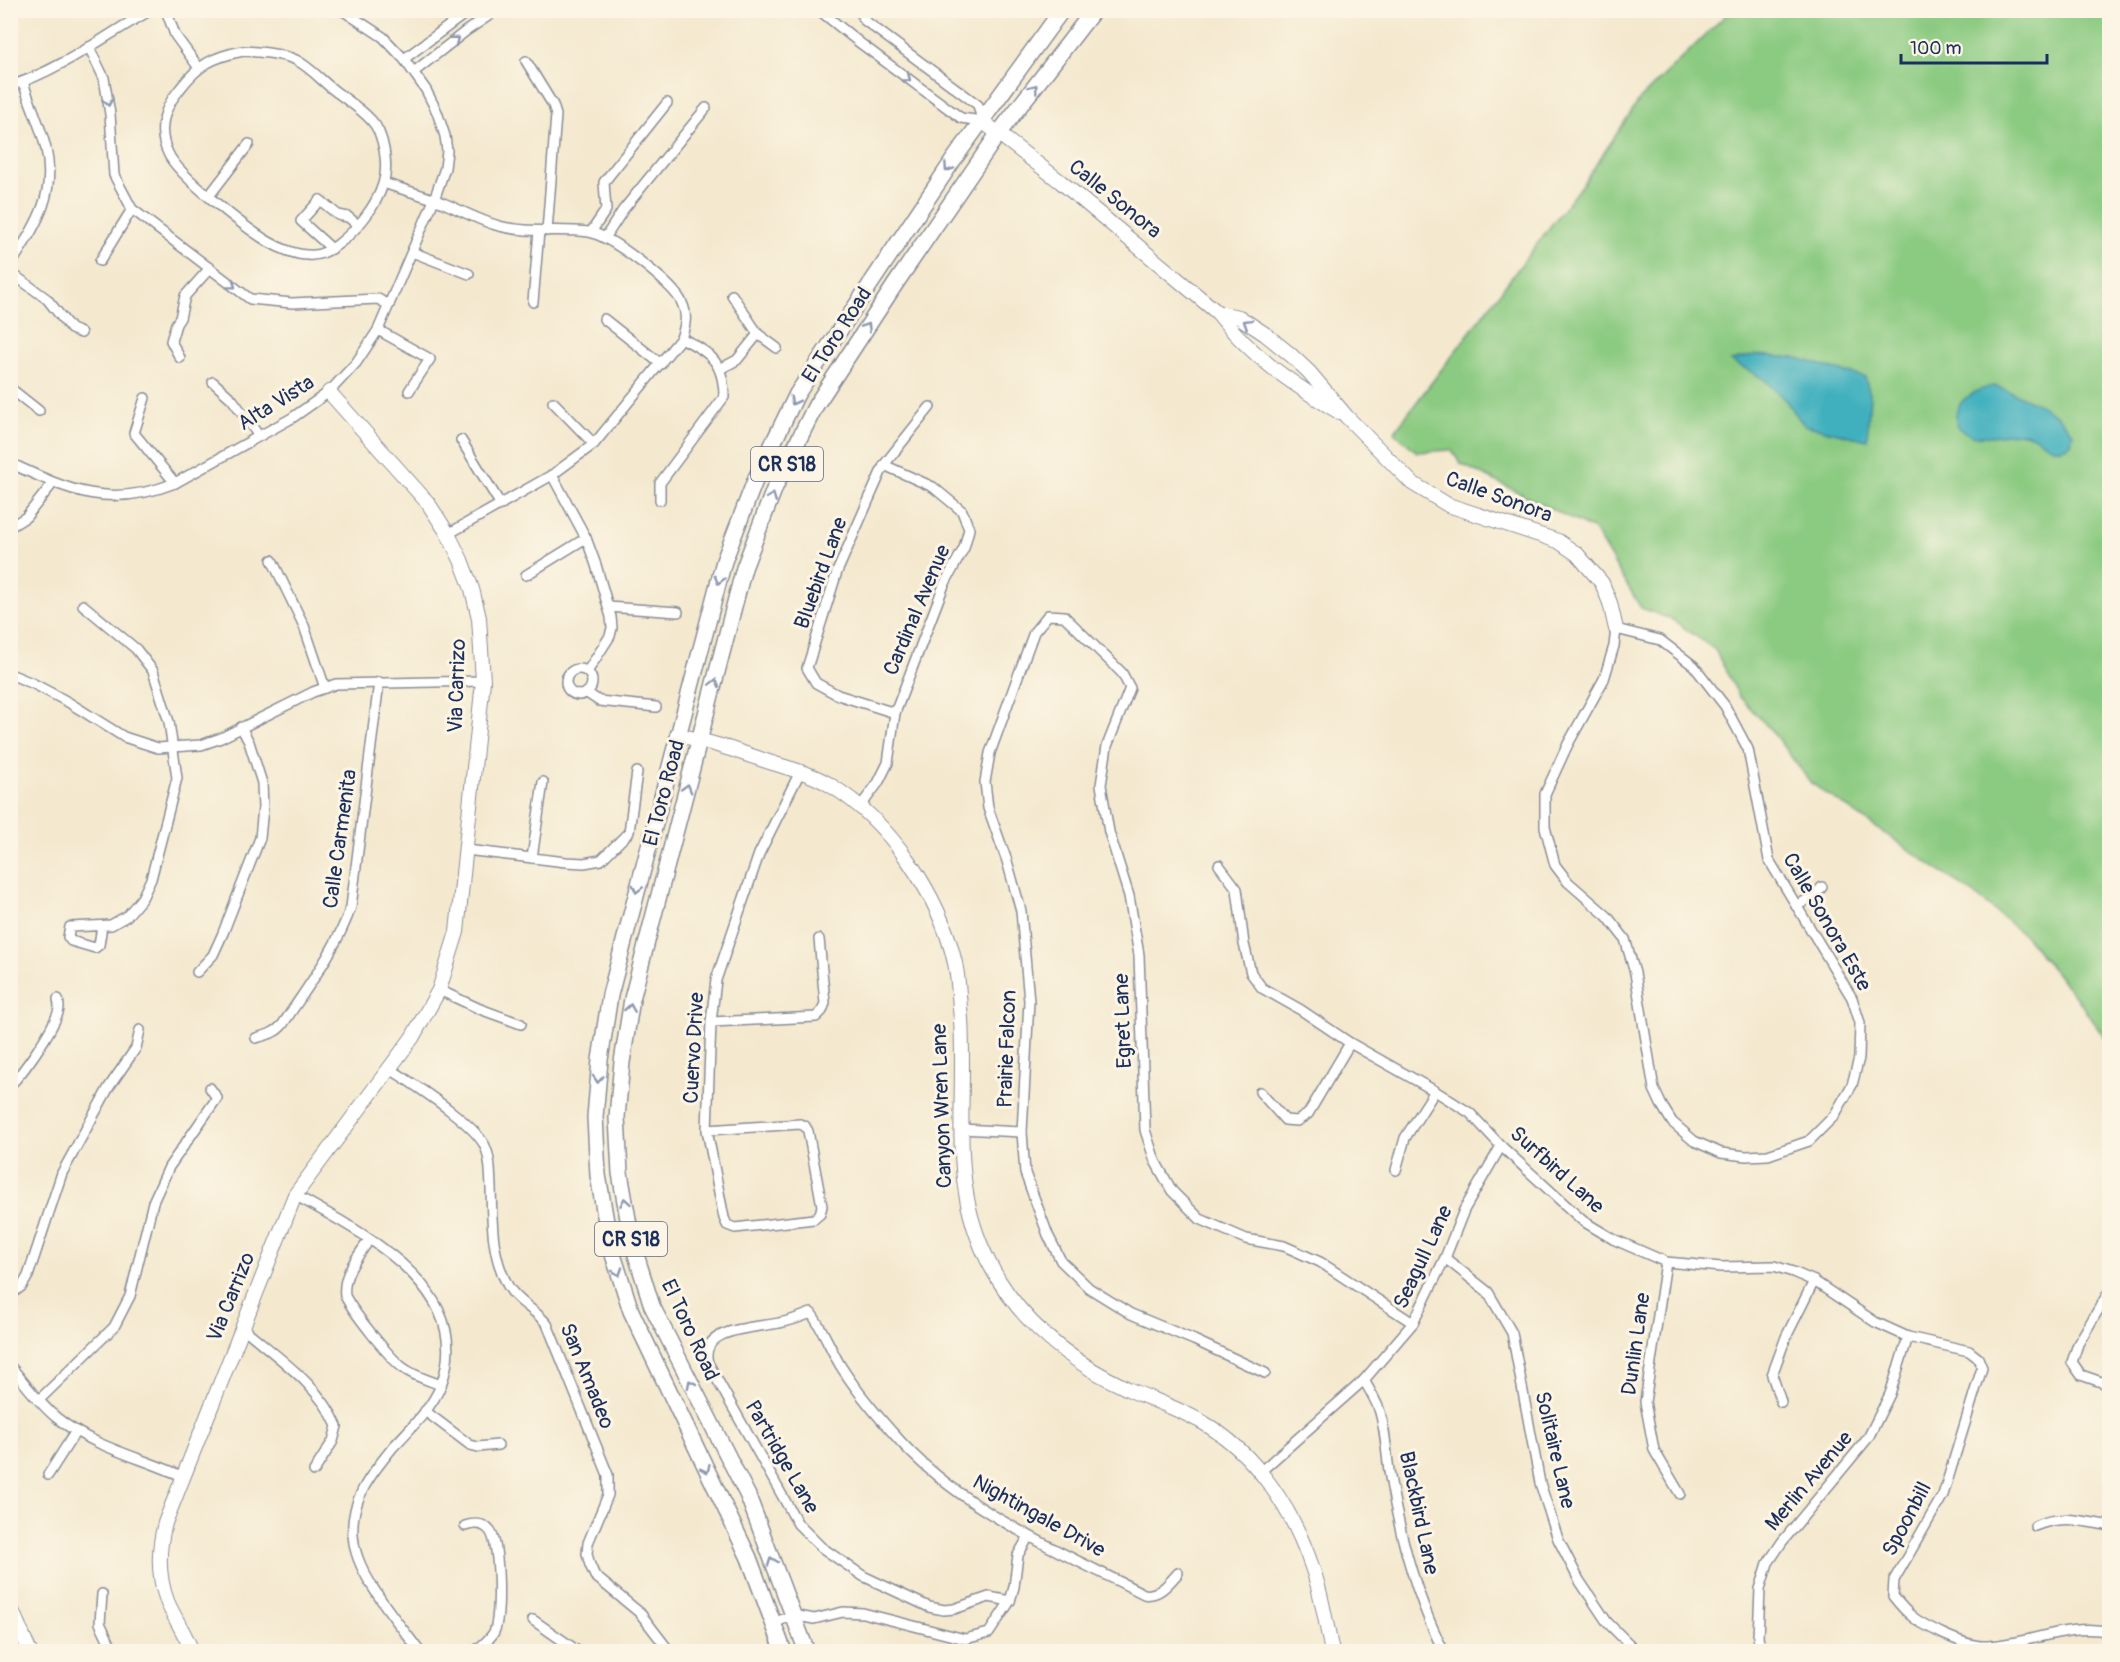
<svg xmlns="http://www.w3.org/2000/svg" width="2120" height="1662" font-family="Pangolin,sans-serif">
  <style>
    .green { fill: #8bca81; stroke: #537c70; stroke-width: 1.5 }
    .water { fill: #41b0be; stroke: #2e708e; stroke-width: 1.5 }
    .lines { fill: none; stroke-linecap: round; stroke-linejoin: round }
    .street-casing { stroke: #888c96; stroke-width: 12 }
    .secondary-casing { stroke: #888c96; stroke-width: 16 }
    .primary-casing { stroke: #888c96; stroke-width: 18 }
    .street { stroke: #fff; stroke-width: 9 }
    .secondary { stroke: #fff; stroke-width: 14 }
    .primary { stroke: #fff; stroke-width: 15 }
    .oneway { stroke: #8d97ae }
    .labels { text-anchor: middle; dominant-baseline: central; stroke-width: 6; stroke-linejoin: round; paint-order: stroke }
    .shield { fill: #fcf5e5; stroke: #5e6a86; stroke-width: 1.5 }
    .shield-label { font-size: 20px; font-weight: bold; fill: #1b2f5e }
    .street-label { font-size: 21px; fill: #1b2f5e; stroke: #fcf5e5 }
  </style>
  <rect width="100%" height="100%" fill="#fcf5e5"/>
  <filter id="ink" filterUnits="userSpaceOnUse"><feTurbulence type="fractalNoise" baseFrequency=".0167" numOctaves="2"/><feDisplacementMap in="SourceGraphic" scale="12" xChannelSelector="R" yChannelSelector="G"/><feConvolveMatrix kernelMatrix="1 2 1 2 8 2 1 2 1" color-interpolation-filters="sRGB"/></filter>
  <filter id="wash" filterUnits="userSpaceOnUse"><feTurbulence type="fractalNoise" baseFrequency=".008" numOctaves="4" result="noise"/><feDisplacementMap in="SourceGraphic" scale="24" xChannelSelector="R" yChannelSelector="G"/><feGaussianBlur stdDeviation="1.35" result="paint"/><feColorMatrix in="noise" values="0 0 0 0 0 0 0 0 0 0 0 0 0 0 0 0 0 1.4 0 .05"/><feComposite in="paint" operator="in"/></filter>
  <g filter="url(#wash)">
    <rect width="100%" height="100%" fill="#f4e9cf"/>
    <path class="green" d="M1730,11H2109V1045L2084,1007L2025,936L1978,897L1811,783L1770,729L1739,696L1715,650L1673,620L1641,608L1594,530L1461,464L1451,450L1417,452L1394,432L1587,178L1640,99Z"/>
    <g class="water">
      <path d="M1755,355L1798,358L1837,370L1865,377L1870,394L1867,440L1804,425L1786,401L1764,379L1731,361Z"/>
      <path d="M1993,386C2006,389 2042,405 2053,413C2061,418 2067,426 2073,433L2071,444C2048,458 2042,434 2023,433C2000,432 1978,444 1958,428C1957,424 1956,418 1956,414C1958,398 1979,389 1993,386Z"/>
    </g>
  </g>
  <g filter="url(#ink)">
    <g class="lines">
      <g class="street-casing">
        <g id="street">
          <path d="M166,10L175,35L199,68"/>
          <path d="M819,10L860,43L961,118L982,121L978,105L864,20L860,10"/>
          <path d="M833,10H848"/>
          <path d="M89,47L104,78L110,114L114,175L132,209L250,299L292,303L378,299L389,305"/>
          <path d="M243,51C260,52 280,53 296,60C310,67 323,82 335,91C347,100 361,109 371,120C384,133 389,166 383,184C376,207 356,231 337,245C329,251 318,256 308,255C296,255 279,248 269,242C247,229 177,175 168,153C157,130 164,108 179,90C198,65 212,57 243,51Z"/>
          <path d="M404,59L470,10"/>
          <path d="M526,61L553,105L556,115L547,231"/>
          <path d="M415,71L466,31L497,10"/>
          <path d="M10,86C59,71 106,35 151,10"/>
          <path d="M384,183C401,189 419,194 436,200C457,208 477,220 499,226C529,234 559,228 589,232C610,235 674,284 682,303C688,315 685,327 681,338L594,444L552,475L448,534"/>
          <path d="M209,196L249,144"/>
          <path d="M591,232L606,210L604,182L667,103"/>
          <path d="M605,238L623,210L706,108"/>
          <path d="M332,249L301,221L320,200L338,215L348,217L358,225"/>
          <path d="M412,252L469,274"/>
          <path d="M100,261L132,209"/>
          <path d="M10,266C34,227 57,197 46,149C41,127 30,104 23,82"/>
          <path d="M10,272L47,299L71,329L81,333"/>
          <path d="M732,295L758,334L777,348"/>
          <path d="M533,302L539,231"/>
          <path d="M604,319L661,364"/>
          <path d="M378,330L430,359L409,391"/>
          <path d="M180,358L171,341L176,324L180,318L185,296L210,268"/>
          <path d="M720,369L737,360L758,334"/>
          <path d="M213,382L232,399L259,436"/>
          <path d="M10,388L39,411"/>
          <path d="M145,398L134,433L175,483"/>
          <path d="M553,402L594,444"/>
          <path d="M461,440L501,505"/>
          <path d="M10,463C70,491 109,509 175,483L292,418L329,392L356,363L378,330L434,200L445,168L447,151L445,136L437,112L426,90L404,59L383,37L342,10"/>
          <path d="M552,475L586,538L596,565L611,617L612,628L610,636L587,672"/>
          <path d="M660,500V483L724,397C724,362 710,352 681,338"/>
          <path d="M10,527L26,517L53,483"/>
          <path d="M272,560L304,626L325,688"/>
          <path d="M526,575L586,538"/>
          <path d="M83,605L136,649L153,671L169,722L177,778L151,879L142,898L127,916L111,925L70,927L68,937L71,941L95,948L99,945L102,926"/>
          <path d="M608,607L678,612"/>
          <path d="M1616,629L1660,640L1694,666L1725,706L1748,749L1769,860L1852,998L1860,1023L1859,1058L1852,1085L1834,1116L1809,1141L1768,1155L1746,1156L1721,1153L1694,1141L1672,1122L1661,1104L1654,1089L1635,973L1625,939L1607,916L1568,882L1555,865L1545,827V794L1568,744L1604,679L1614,646Z"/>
          <circle cx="579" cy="682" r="13"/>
          <path d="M10,674L34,684L68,702L124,737L158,748L201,745L221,738L313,692L336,684L483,681"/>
          <path d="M587,693L599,701L656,707"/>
          <path d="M895,713L838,695L816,683L807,668L837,572L884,465L930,407"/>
          <path d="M860,807L878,783L888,763L895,713L944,585L964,548L969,529L962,511L933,487L884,465"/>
          <path d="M466,850L566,862L584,863L601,860L629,832L637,772"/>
          <path d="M532,858L543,782"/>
          <path d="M1219,865L1237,889L1244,944L1251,973L1262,988L1301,1010L1350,1043L1435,1091L1470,1113L1501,1146L1583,1221L1613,1239L1666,1262L1721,1267L1774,1266L1793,1272L1814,1281L1875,1322L1908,1337L1969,1351L1978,1358L1982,1368L1943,1495L1894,1580L1893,1596C1910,1618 1918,1622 1943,1634C1954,1639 1970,1646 1983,1646C2025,1646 2067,1622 2110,1632"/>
          <path d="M1796,906L1814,896L1822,887"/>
          <path d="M197,972L213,955L223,933L260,838L263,808L262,783L249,742L241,727"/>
          <path d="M439,990L480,1009L521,1024"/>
          <path d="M711,1022L816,1017L822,1011L825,1003L819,939"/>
          <path d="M256,1038C267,1035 276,1033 283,1024C308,986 336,950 351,907L379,682"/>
          <path d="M389,1068C414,1085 473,1122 485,1146C491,1159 490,1173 491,1187C492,1221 491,1255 508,1286C517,1302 536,1310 547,1324L608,1475V1495L588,1543L587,1554L590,1565L595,1576L640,1613L670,1652"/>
          <path d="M10,1085C25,1071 51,1032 58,1013C60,1008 59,1004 58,999"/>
          <path d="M1260,1092L1285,1120L1297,1121L1308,1114L1350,1043"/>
          <path d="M960,1129L1022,1132"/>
          <path d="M707,1130L800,1124L805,1126L808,1131L822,1206L820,1214L814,1219L735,1228L727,1225L724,1218L707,1130L711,1022L716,980L759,854L800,772"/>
          <path d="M1396,1170L1405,1138L1435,1091"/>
          <path d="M295,1195C362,1233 477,1289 441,1385C432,1408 411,1428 394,1446C370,1475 347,1503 354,1543C359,1578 399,1623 420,1652"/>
          <path d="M369,1240C358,1257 342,1274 345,1296C354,1313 387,1355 402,1367C413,1376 428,1380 441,1385"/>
          <path d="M1445,1258L1488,1292L1512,1333L1540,1483L1558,1539L1579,1580L1607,1622L1637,1652"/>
          <path d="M1666,1262L1645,1402L1654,1450L1680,1494"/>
          <path d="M2110,1290L2078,1344L2072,1362L2081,1375L2110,1385"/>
          <path d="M10,1295L22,1286L28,1276L62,1173L109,1087L136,1048L140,1030"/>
          <path d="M241,1326C275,1356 319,1384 337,1426L333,1441L314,1471"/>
          <path d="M10,1366C25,1383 39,1404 57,1418C93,1447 140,1457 182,1476"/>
          <path d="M1265,1373L1194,1340L1131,1314L1089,1288L1061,1261L1048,1235L1025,1173L1022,1132L1029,1001L1021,911L1007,861L988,808L985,782L990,753L1034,632L1048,615L1064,616L1122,673L1130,688L1107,746L1101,785L1109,832L1129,896L1139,955L1145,1130L1155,1161L1172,1191L1200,1219L1246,1239L1284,1246L1320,1262L1413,1323"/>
          <path d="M1364,1380C1369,1389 1375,1399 1379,1409C1386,1430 1386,1454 1390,1477C1400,1538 1416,1597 1444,1652"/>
          <path d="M39,1400L114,1327L130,1296L153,1202L169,1167L217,1098L210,1088"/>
          <path d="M1781,1402L1772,1375L1786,1337L1814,1281"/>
          <path d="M425,1411L470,1445L478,1447L498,1445"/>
          <path d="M1260,1472L1364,1380L1413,1323L1445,1258L1464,1210L1501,1146"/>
          <path d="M48,1475L76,1431"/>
          <path d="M465,1526C474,1523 484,1523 490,1531C500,1543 501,1618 494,1632C489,1641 481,1646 474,1652"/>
          <path d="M2035,1526C2062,1514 2082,1521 2110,1526"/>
          <path d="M102,1594L100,1623L114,1652"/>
          <path d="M1010,1601L989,1597L954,1609L944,1610L929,1607L863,1576L821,1547L798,1524L708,1363C698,1327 756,1328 779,1323C790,1321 801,1317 811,1313C823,1329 830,1348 840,1365C855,1389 874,1412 893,1433C959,1510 1056,1549 1144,1594C1159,1597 1169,1583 1178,1573"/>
          <path d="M533,1620L579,1652"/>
          <path d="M774,1623L793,1615L814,1619L843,1612L863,1613L965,1639L989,1633L1010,1601L1014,1587L1018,1555L1029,1536"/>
          <path d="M1762,1652L1758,1638L1760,1589L1768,1563L1782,1542L1868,1438L1890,1394L1908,1337"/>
        </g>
      </g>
      <g class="secondary-casing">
        <g id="secondary">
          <path d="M982,121L1061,182L1218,313C1250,356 1294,385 1339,412"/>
          <path d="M1218,313L1239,317L1265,334L1291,355L1309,372L1346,416L1412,483L1448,505L1558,541L1577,554L1602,583L1610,603L1616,629"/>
          <path d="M677,735C708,741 737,751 766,761C787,768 811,773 830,785C890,821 940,896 955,963C959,981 959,1001 961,1019C967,1121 943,1203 1008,1294C1039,1337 1081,1367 1128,1389C1153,1400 1179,1409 1202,1422C1255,1452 1293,1510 1312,1567C1322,1594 1326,1624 1332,1652"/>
          <path d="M10,1606L30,1652"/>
          <path d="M192,1652C186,1634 174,1618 167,1601C157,1574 158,1549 165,1523L295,1195L412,1038L439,990L457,932L483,681L479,618L472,589L461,560L448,534L428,503L329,392"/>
        </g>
      </g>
      <g class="primary-casing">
        <g id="primary">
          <path d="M784,1652L749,1558L631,1311L610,1245L598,1175L595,1117L600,1060L610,995L724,561L756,478L797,394L954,159L1062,10"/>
          <path d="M807,1652L748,1496L652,1306L632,1242L620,1173L617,1117L622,1062L632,999L744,568L775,487L816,405L896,283L998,134L1094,10"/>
        </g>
      </g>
      <use href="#street" class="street"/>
      <use href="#secondary" class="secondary"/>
      <use href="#primary" class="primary"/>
    </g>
    <defs><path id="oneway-chevron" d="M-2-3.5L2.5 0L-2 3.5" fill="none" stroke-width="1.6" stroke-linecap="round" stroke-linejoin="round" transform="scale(1.5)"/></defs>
    <g class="oneway">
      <use href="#oneway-chevron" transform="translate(455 40) rotate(-38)"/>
      <use href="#oneway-chevron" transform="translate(907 78) rotate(36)"/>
      <use href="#oneway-chevron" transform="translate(1034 88) rotate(-52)"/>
      <use href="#oneway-chevron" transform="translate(108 102) rotate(81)"/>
      <use href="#oneway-chevron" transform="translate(948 168) rotate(124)"/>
      <use href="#oneway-chevron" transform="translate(232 285) rotate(37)"/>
      <use href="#oneway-chevron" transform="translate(1247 323) rotate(-148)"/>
      <use href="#oneway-chevron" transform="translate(867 327) rotate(-57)"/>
      <use href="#oneway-chevron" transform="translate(794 401) rotate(117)"/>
      <use href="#oneway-chevron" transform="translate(772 497) rotate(-69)"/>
      <use href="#oneway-chevron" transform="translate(719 580) rotate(105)"/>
      <use href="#oneway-chevron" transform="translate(715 683) rotate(-76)"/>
      <use href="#oneway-chevron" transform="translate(687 788) rotate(-74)"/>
      <use href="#oneway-chevron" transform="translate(637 889) rotate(104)"/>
      <use href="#oneway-chevron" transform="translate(630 1008) rotate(-81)"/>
      <use href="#oneway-chevron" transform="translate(598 1079) rotate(94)"/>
      <use href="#oneway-chevron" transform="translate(625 1202) rotate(-100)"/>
      <use href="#oneway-chevron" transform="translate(618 1272) rotate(72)"/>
      <use href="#oneway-chevron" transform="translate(691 1384) rotate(-117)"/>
      <use href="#oneway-chevron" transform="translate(706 1469) rotate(65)"/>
      <use href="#oneway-chevron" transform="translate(772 1561) rotate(-111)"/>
    </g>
  </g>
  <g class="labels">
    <g class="shield">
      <rect x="751" y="447" width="72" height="34" rx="4.5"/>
      <rect x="595" y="1222" width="72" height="34" rx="4.5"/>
    </g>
    <g class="shield-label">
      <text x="787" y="464">CR S18</text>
      <text x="631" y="1239">CR S18</text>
    </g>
    <g class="street-label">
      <text transform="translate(1115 199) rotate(39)">Calle Sonora</text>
      <text transform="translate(837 335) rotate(-57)">El Toro Road</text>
      <text transform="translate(276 403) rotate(-32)">Alta Vista</text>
      <text transform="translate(1499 497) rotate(20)">Calle Sonora</text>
      <text transform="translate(821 573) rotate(-70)">Bluebird Lane</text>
      <text transform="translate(917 610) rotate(-67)">Cardinal Avenue</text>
      <text transform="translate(457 686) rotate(-88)">Via Carrizo</text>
      <text transform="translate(664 793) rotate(-75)">El Toro Road</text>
      <text transform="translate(340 839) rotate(-82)">Calle Carmenita</text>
      <text transform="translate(1827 922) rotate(60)">Calle Sonora Este</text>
      <text transform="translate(1123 1021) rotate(-92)">Egret Lane</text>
      <text transform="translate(694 1048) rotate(-87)">Cuervo Drive</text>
      <text transform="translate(1007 1049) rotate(-88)">Prairie Falcon</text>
      <text transform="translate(942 1106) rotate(-92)">Canyon Wren Lane</text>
      <text transform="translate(1557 1170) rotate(42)">Surfbird Lane</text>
      <text transform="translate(1423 1257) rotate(-65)">Seagull Lane</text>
      <text transform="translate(231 1297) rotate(-68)">Via Carrizo</text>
      <text transform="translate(690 1330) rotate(65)">El Toro Road</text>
      <text transform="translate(1636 1344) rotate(-82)">Dunlin Lane</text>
      <text transform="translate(587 1376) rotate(68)">San Amadeo</text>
      <text transform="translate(1555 1450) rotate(77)">Solitaire Lane</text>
      <text transform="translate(782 1457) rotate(60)">Partridge Lane</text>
      <text transform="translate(1809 1481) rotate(-50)">Merlin Avenue</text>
      <text transform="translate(1419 1513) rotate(78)">Blackbird Lane</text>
      <text transform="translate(1039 1516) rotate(29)">Nightingale Drive</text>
      <text transform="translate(1907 1519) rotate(-62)">Spoonbill</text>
    </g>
  </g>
  <rect width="2120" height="1662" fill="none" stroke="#fcf5e5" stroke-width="36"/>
  <path d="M1901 54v9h146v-9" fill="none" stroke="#1b2f5e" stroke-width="3"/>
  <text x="1910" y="54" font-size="18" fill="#1b2f5e" stroke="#fcf5e5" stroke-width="4.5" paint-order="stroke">100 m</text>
</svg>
